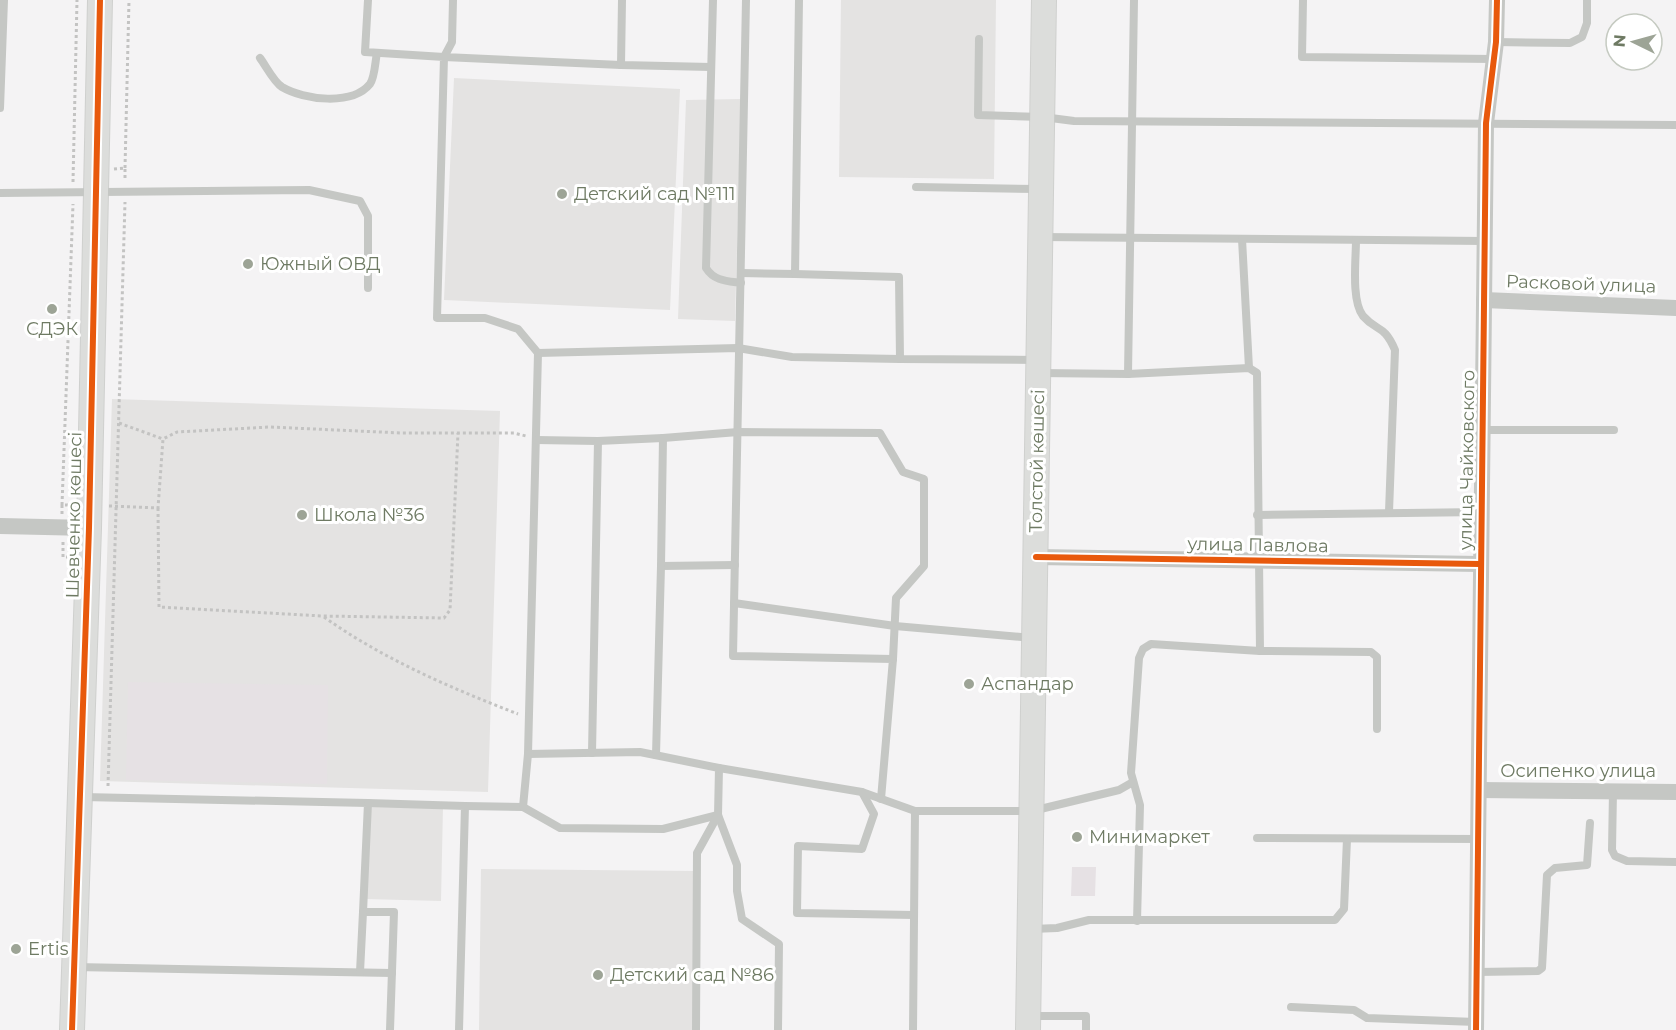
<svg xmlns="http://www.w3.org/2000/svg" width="1676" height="1030" font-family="Montserrat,sans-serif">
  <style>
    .built { fill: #e4e3e2 }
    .green { fill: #e6e1e4 }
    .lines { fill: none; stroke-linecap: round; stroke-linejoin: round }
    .secondary-casing { stroke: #cfd0ce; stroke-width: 26 }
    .path { stroke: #c3c3c2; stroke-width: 3; stroke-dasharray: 3 3; stroke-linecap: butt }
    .lane { stroke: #c5c7c4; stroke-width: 8 }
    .street { stroke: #c5c7c4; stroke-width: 16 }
    .secondary { stroke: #dcdddb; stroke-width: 24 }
    .cycleway-casing { stroke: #fff; stroke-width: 10 }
    .cycleway { stroke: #e8590c; stroke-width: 6 }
    .poi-dot { fill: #9da496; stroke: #fff; stroke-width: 2 }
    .labels { text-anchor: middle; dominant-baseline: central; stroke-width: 6; stroke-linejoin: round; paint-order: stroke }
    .poi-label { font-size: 18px; fill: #6e7a63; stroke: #fff; text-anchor: start }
    .street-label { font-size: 18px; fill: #6e7a63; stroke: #fff }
  </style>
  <rect width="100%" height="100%" fill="#f4f3f4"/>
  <g class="built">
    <path d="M841,0H996L994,179L839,177Z"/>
    <path d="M454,78L680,89L670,310L444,300Z"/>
    <path d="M741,99L735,321L678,319L686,100Z"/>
    <path d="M112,399L500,411L488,792L100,781Z"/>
    <path d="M368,803L443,806L441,901L365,899Z"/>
    <path d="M481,869L695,871L693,1030H479Z"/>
  </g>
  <g class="green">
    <path d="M128,682L328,685L327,784L126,780Z"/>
    <path d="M1072,867H1096L1095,896H1071Z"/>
  </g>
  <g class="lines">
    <g class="secondary-casing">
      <g id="secondary">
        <path d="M72,1030L89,528L100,0"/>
        <path d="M1028,1030L1044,0"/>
      </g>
    </g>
    <g class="path">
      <path d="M125,168L129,0"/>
      <path d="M114,169L125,168V181"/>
      <path d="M73,182L77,0"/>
      <path d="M119,423L163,439"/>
      <path d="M62,505L73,204"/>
      <path d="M109,506L158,508L163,439L177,432L270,427L402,433H514L526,436"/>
      <path d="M158,508L159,607L322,616L444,618L450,610L458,433"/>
      <path d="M62,514V505H73"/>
      <path d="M63,542V557H71"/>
      <path d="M324,617C383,659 451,688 518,714"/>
      <path d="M108,786L125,202"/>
    </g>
    <g class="lane">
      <path d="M368,0L365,52L444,57L437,318H485L518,329L538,353L528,754L640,752L719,768L718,815L663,829L560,828L523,807L465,806"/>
      <path d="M453,0L452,42L444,57L621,65"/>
      <path d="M622,0L621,65L711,67"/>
      <path d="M713,0L706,268C714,281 727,281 741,283"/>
      <path d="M746,0L733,656L893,659L881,799"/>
      <path d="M1303,0L1302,57L1494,59"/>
      <path d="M979,39L978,115L1043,117L1074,121L1676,125"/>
      <path d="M1496,42L1570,43L1582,37L1587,23V0"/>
      <path d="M260,58C266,66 274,82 282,87C304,100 352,106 370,84C375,77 375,62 377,53"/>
      <path d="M0,108L4,0"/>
      <path d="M916,187L1038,189"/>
      <path d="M0,193L309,190L360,201L368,216V288"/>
      <path d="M1041,237L1485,241"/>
      <path d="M1242,239L1249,368"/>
      <path d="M1356,240C1356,259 1351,301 1363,316C1377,332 1384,324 1395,350L1389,512"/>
      <path d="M741,273L795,274L799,0"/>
      <path d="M795,274L899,277L900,359L1037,360"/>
      <path d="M538,353L738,348L792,357L900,359"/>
      <path d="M1039,373L1128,374L1249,368L1257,373L1260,651"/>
      <path d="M1128,374L1134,0"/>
      <path d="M1483,430H1614"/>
      <path d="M536,440L598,441L592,753"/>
      <path d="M598,441L663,438"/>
      <path d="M1257,515L1481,512"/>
      <path d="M735,565L661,566L663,438L738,432L880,433L903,472L924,479V566L896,598L893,659"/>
      <path d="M734,603L895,626L1032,638"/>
      <path d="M656,755L661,566"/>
      <path d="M719,768L862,792L874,814L862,849L798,846L797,913L914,915"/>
      <path d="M1613,791L1612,850L1615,856L1627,861L1676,862"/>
      <path d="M862,792L915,811"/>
      <path d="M83,797L368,803L363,912H394L390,1030"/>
      <path d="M368,803L465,806L459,1030"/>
      <path d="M523,807L528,754"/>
      <path d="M718,815L737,865V891L742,919L779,944L778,1030"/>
      <path d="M1257,838L1477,839"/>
      <path d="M1137,921L1140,805L1131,773L1139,658L1143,649L1151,644L1260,651L1371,652L1377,657V729"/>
      <path d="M1032,929L1057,928L1089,920H1335L1344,909L1347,839"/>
      <path d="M75,967L392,973"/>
      <path d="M360,972L363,912"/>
      <path d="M1477,972L1538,971L1542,968L1547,875L1555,868L1587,865L1590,823"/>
      <path d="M1291,1007L1354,1010L1367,1018L1476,1022"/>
      <path d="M1029,1016H1086V1030"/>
      <path d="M696,1030L697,853L718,815"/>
      <path d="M913,1030L915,811H1032L1119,790L1133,782"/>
    </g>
    <g class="street">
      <path d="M1484,300L1676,308"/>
      <path d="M0,526L89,528"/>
      <path d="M1036,557L1480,564"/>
      <path d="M1479,790L1676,792"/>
      <path d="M1476,1030L1486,123L1496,42L1497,0"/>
    </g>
    <use href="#secondary" class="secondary"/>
    <g class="cycleway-casing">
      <g id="cycleway">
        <path d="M1036,557L1480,564"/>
        <path d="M72,1030L89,528L100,0"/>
        <path d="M1476,1030L1486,123L1496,42L1497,0"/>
      </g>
    </g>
    <use href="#cycleway" class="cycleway"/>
  </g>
  <g class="poi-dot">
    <circle cx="562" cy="194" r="6"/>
    <circle cx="248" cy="264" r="6"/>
    <circle cx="52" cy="309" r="6"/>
    <circle cx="302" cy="515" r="6"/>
    <circle cx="969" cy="684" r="6"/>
    <circle cx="1077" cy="837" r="6"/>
    <circle cx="16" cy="949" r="6"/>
    <circle cx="598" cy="975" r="6"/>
  </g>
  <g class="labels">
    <g class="poi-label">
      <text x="574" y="194">Детский сад №111</text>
      <text x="260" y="264">Южный ОВД</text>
      <text x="52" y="329" text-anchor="middle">СДЭК</text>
      <text x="314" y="515">Школа №36</text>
      <text x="981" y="684">Аспандар</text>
      <text x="1089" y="837">Минимаркет</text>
      <text x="28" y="949">Ertis</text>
      <text x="610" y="975">Детский сад №86</text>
    </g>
    <g class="street-label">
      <text transform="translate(1581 284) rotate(2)">Расковой улица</text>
      <text transform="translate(1467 460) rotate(-89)">улица Чайковского</text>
      <text transform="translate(1037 461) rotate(-89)">Толстой көшесі</text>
      <text transform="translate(74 515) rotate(-89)">Шевченко көшесі</text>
      <text transform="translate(1258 545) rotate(1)">улица Павлова</text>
      <text x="1578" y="771">Осипенко улица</text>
    </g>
  </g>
  <g transform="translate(1634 42) rotate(275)"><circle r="28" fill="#ffffff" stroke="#c5cac1" stroke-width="1.5"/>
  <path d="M0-4.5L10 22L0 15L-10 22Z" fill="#9da496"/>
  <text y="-9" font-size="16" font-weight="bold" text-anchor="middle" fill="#6e7a63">N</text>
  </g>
</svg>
